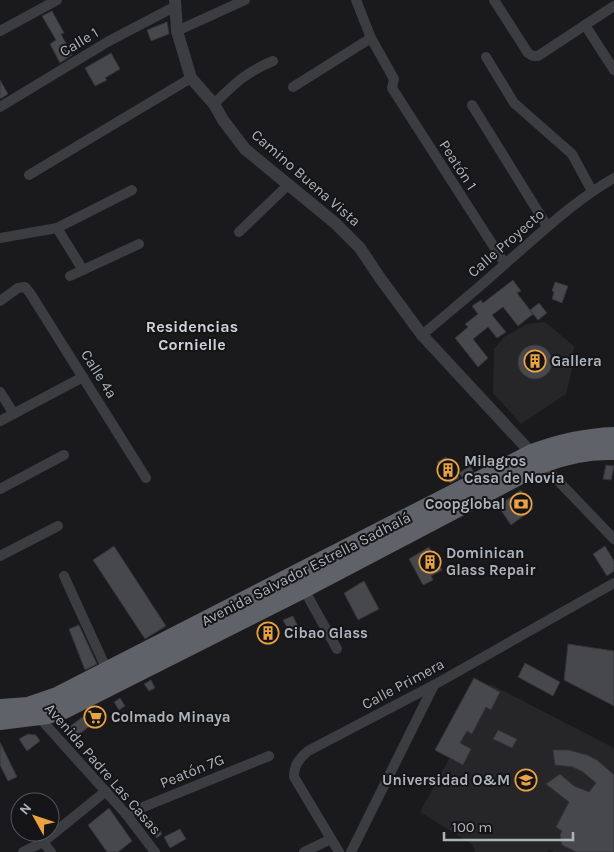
<svg xmlns="http://www.w3.org/2000/svg" width="614" height="852" font-family="Karla,sans-serif">
  <style>
    .built { fill: #262629 }
    .building { fill: #47484c; stroke: #343438 }
    .lines { fill: none; stroke-linecap: round; stroke-linejoin: round }
    .minor { stroke: #3b3d41; stroke-width: 10 }
    .tertiary { stroke: #3b3d41; stroke-width: 12 }
    .trunk { stroke: #5f6269; stroke-width: 18 }
    .labels { text-anchor: middle; dominant-baseline: central; stroke-width: 4; stroke-linejoin: round; paint-order: stroke }
    .street-label { font-size: 15px; fill: #adb3bb; stroke: #151517 }
    .poi-label { font-size: 15px; font-weight: bold; fill: #adb3bb; stroke: #151517; text-anchor: start }
    .neighbourhood-label { font-size: 16px; font-weight: bold; fill: #ced1d7; stroke: #151517 }
  </style>
  <rect width="100%" height="100%" fill="#1a1a1c"/>
  <g class="built">
    <path d="M545,322L574,346L571,374L566,394L521,424L493,393L494,349L504,337L527,324Z"/>
    <path d="M490,684L614,748V852H553L549,850L547,852H475L473,845L420,812Z"/>
  </g>
  <g class="building">
    <path d="M52,11L64,33L61,34L72,55L60,63L50,44L56,40L42,16Z"/>
    <path d="M167,22L169,34L151,41L147,30Z"/>
    <path d="M111,53L120,69L105,78L107,80L95,86L85,68Z"/>
    <path d="M0,80L8,94L0,99Z"/>
    <path d="M513,280L521,291L517,293L533,314L518,326L503,307L492,315L506,332L497,338L488,327L473,339L488,358L478,367L455,338L468,327L465,324L478,314L472,306L481,300L483,303Z"/>
    <path d="M555,282L568,286L562,303L552,299L554,292L552,291Z"/>
    <path d="M539,303L547,313L538,320L530,310Z"/>
    <circle cx="535" cy="362" r="17"/>
    <path d="M446,457L459,478L450,483L437,462Z"/>
    <path d="M606,465L614,466L611,480L603,479Z"/>
    <path d="M470,466L473,471L462,477L459,473Z"/>
    <path d="M521,490L533,509L511,525L498,506Z"/>
    <path d="M114,546L166,626L145,639L93,560Z"/>
    <path d="M605,546L614,561V571L607,576L593,554Z"/>
    <path d="M429,547L442,570L431,576L433,580L423,585L409,559Z"/>
    <path d="M364,581L379,609L358,620L344,593Z"/>
    <path d="M293,616L301,633L292,637L283,620Z"/>
    <path d="M79,625L97,664L85,670L69,629Z"/>
    <path d="M270,625L275,635L265,641L260,631Z"/>
    <path d="M568,644L614,651V706L564,680Z"/>
    <path d="M525,663L560,682L553,696L518,677Z"/>
    <path d="M474,678L500,692L491,710L486,707L472,734L467,731L460,743L471,749L463,765L435,750Z"/>
    <path d="M151,680L155,688L149,691L144,684Z"/>
    <path d="M120,698L125,706L119,710L114,702Z"/>
    <path d="M96,711L100,718L76,737L69,727L84,716L85,719Z"/>
    <path d="M498,730L517,739L512,748L493,739Z"/>
    <path d="M28,734L36,735L40,741L27,751L19,739Z"/>
    <path d="M0,742L17,777L8,781L0,765Z"/>
    <path d="M553,750H569L587,755L597,760L614,775V852H576L562,845L560,835L562,831L556,827L569,802L546,784L560,774L574,786L589,792L596,783L583,772L573,767L555,765Z"/>
    <path d="M109,808L132,841L118,852H107L88,825Z"/>
    <path d="M151,818L162,834L157,838L146,822Z"/>
    <path d="M180,829L186,839L170,848L164,837Z"/>
  </g>
  <g class="lines">
    <g class="minor">
      <path d="M356,0L371,38L394,79L392,88L505,264"/>
      <path d="M494,0L528,53L533,56H538L614,6"/>
      <path d="M585,25L614,70"/>
      <path d="M0,31L57,0"/>
      <path d="M177,31L245,0"/>
      <path d="M486,57L514,103L572,154L592,191"/>
      <path d="M293,87L371,38"/>
      <path d="M214,104C234,84 246,72 273,61"/>
      <path d="M472,105L547,226"/>
      <path d="M0,107L109,41L176,6"/>
      <path d="M29,175L191,78"/>
      <path d="M57,228L83,270"/>
      <path d="M239,232L289,184"/>
      <path d="M0,238L57,228L132,190"/>
      <path d="M70,276L139,244"/>
      <path d="M0,301L18,288L25,287L30,293L146,478"/>
      <path d="M422,335C450,311 479,288 506,263C541,233 574,201 614,178"/>
      <path d="M0,392L14,414"/>
      <path d="M0,421L83,377"/>
      <path d="M542,464L614,539"/>
      <path d="M0,489L64,455"/>
      <path d="M0,556L58,526"/>
      <path d="M64,576L107,670"/>
      <path d="M302,586L337,649"/>
      <path d="M36,714L126,814L155,852"/>
      <path d="M126,814L269,756"/>
      <path d="M43,842L51,852"/>
      <path d="M23,852L43,842L106,791"/>
      <path d="M304,852L331,839"/>
      <path d="M339,852L294,777C294,765 299,759 308,751L434,685L614,583"/>
      <path d="M351,852L434,685"/>
    </g>
    <path class="tertiary" d="M175,0L177,31L191,78L214,104L223,120L245,149L335,223L360,248L380,278L422,335L537,459"/>
    <g class="trunk">
      <path d="M0,708L28,706L57,696L532,453C559,443 585,437 614,436"/>
      <path d="M0,721L48,715L64,710L304,589L542,464C566,455 589,450 614,451"/>
    </g>
  </g>
  <defs>
    <g id="building-ring" transform="scale(1.125)"><circle r="9.5" fill="#151517" stroke="#eba243" stroke-width="1.5"/><path d="M-4-6H4V6H1V3H-1V6H-4ZM-2.5-4.3h1.7v1.8h-1.7ZM.8-4.3h1.7v1.8H.8ZM-2.5-1h1.7V.8h-1.7ZM.8-1h1.7V.8H.8Z" fill="#eba243"/></g>
    <g id="bank-ring" transform="scale(1.125)"><circle r="9.5" fill="#151517" stroke="#eba243" stroke-width="1.5"/><path d="M-6-4H6V4H-6ZM0-2.3a2.3 2.3 0 1 0 0 4.6a2.3 2.3 0 1 0 0-4.6Z" fill="#eba243"/></g>
    <g id="supermarket-ring" transform="scale(1.125)"><circle r="9.5" fill="#151517" stroke="#eba243" stroke-width="1.5"/><path d="M-6-5.5h2.5l.6 2H6L4.5 2H-2.5L-4.4-4H-6ZM-1.5 3.2a1.3 1.3 0 1 0 .1 0ZM3 3.2a1.3 1.3 0 1 0 .1 0Z" fill="#eba243"/></g>
    <g id="university-ring" transform="scale(1.125)"><circle r="9.5" fill="#151517" stroke="#eba243" stroke-width="1.5"/><path d="M0-5L7-2L0 1L-7-2ZM-4 1L0 2.5L4 1V4Q0 6-4 4Z" fill="#eba243"/></g>
  </defs>
  <g fill-rule="evenodd">
    <use href="#building-ring" x="535" y="361"/>
    <use href="#building-ring" x="448" y="470"/>
    <use href="#bank-ring" x="521" y="504"/>
    <use href="#building-ring" x="430" y="562"/>
    <use href="#building-ring" x="268" y="633"/>
    <use href="#supermarket-ring" x="95" y="717"/>
    <use href="#university-ring" x="526" y="780"/>
  </g>
  <g class="labels">
    <g class="street-label">
      <text transform="translate(79 42) rotate(-31)">Calle 1</text>
      <text transform="translate(458 165) rotate(57)">Peatón 1</text>
      <text transform="translate(306 178) rotate(41)">Camino Buena Vista</text>
      <text transform="translate(506 243) rotate(-41)">Calle Proyecto</text>
      <text transform="translate(99 374) rotate(58)">Calle 4a</text>
      <text transform="translate(306 569) rotate(-27)">Avenida Salvador Estrella Sadhalá</text>
      <text transform="translate(403 684) rotate(-28)">Calle Primera</text>
      <text transform="translate(103 769) rotate(49)">Avenida Padre Las Casas</text>
      <text transform="translate(192 771) rotate(-22)">Peatón 7G</text>
    </g>
    <g class="poi-label">
      <text x="551" y="361">Gallera</text>
      <text x="464" y="461">Milagros<tspan x="464" dy="17">Casa de Novia</tspan></text>
      <text x="505" y="504" text-anchor="end">Coopglobal</text>
      <text x="446" y="553">Dominican<tspan x="446" dy="17">Glass Repair</tspan></text>
      <text x="284" y="633">Cibao Glass</text>
      <text x="111" y="717">Colmado Minaya</text>
      <text x="510" y="780" text-anchor="end">Universidad O&amp;M</text>
    </g>
    <g class="neighbourhood-label">
      <text x="192" y="326">Residencias<tspan x="192" dy="18">Cornielle</tspan></text>
    </g>
  </g>
  <g transform="translate(35 817) rotate(310)"><circle r="24" fill="#151517" stroke="#525459"/>
  <path d="M0-4L9 19L0 12L-9 19Z" fill="#eba243"/>
  <text y="-8" font-size="14" font-weight="bold" text-anchor="middle" fill="#adb3bb">N</text>
  </g>
  <path d="M444 832v8h129v-8" fill="none" stroke="#adb3bb" stroke-width="2.5"/>
  <text x="452" y="832" font-size="15" fill="#adb3bb" stroke="#151517" stroke-width="4" paint-order="stroke">100 m</text>
</svg>
